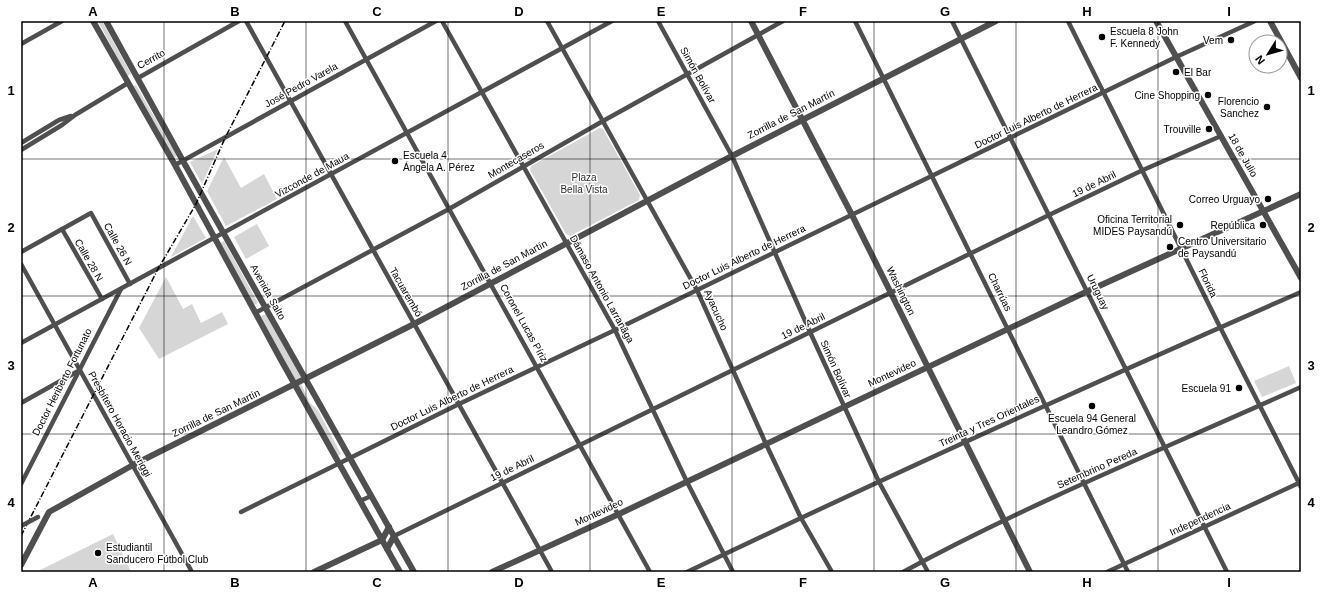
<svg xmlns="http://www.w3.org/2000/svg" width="1322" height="593" font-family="Arial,sans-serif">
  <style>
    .green { fill: #d6d6d6 }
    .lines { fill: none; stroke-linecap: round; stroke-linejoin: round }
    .minor { stroke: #4f4f4f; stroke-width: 4.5 }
    .tertiary { stroke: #4f4f4f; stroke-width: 6 }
    .rail { stroke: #000; stroke-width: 1.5; stroke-dasharray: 6 2 1 2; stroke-linecap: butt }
    .minor-bridge { stroke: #4f4f4f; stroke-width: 4.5 }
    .grid { fill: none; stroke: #000; stroke-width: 1; stroke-opacity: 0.55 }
    .poi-dot { fill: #000; stroke: #fff; stroke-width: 1.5 }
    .labels { text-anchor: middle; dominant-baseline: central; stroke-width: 3; stroke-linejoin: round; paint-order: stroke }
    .poi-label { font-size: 10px; fill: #000; stroke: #fff; text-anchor: end }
    .street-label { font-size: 10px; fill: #000; stroke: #fff }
    .park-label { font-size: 10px; fill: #2d2d2d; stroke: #fff }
    .neatline { fill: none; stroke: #000; stroke-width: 1.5 }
    .grid-label { font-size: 13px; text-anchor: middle; font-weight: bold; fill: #000 }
  </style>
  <rect width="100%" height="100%" fill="#fff"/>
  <g class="green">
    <path d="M98,21H102L131,74L127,76Z"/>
    <path d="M136,85L177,156L174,158L133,87Z"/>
    <path d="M600,128L603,129L640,195L639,200L570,236L566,234L530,170L531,166Z"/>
    <path d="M218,149L202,184L190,162Z"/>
    <path d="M224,157L241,188L264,174L277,199L226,226L207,191Z"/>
    <path d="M193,216L206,238L171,257Z"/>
    <path d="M257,224L269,246L246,259L234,237Z"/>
    <path d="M224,241L258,303L254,305L220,243Z"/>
    <path d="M166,277L183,309L192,304L201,323L222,312L228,324L159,359L139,328Z"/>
    <path d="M266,314L301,377L295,381L261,316Z"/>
    <path d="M1289,366L1296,383L1262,397L1254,381Z"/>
    <path d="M301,384L310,403L318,410L341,454L338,456L298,385Z"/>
    <path d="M113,534L131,572H36Z"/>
  </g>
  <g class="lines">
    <g class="minor">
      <path d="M246,21L552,572"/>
      <path d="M345,21L650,572"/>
      <path d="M442,21L615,330L687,482L733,572"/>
      <path d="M547,21L697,290L766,444L801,518L832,572"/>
      <path d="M658,21L732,156L810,332L879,482L928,572"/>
      <path d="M855,21L1128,572"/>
      <path d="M952,21L1227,572"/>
      <path d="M1068,21L1220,327L1301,487"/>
      <path d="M21,44L62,21"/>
      <path d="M138,78L239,21"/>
      <path d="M21,143L59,120L71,116"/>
      <path d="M21,150L62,125L75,115L128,83"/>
      <path d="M175,165L436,21"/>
      <path d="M62,229L102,299"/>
      <path d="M21,252L91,213L130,284"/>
      <path d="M21,264L192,572"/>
      <path d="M255,313L449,209L603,121L783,21"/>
      <path d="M21,343L612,21"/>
      <path d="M21,403L80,370"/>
      <path d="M21,484L121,289"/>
      <path d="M360,501L371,496"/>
      <path d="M241,512L459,404L615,330L1176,57L1255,21"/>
      <path d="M394,536L1049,215L1143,170L1221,136"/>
      <path d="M687,572C890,475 1095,382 1301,292"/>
      <path d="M903,572C1032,502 1168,447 1301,387"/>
      <path d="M1107,572L1301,482"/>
    </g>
    <g class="tertiary">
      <path d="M93,21L175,165L281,360L400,572"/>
      <path d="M106,21L183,161L414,572"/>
      <path d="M751,21L852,215L1030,572"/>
      <path d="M1156,21L1301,278"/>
      <path d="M1270,21L1301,78"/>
      <path d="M387,549L394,536"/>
      <path d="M21,565L49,512L133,465L414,324L732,156L996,21"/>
      <path d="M314,572L382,540L389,527"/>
      <path d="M492,572L619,514L1088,291L1301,194"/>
    </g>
    <path class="rail" d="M21,536L158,269L196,204L225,138L285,21"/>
    <path class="minor-bridge" d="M21,526L38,517"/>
  </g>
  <path class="grid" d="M164,21V572M306,21V572M448,21V572M590,21V572M732,21V572M874,21V572M1016,21V572M1158,21V572M21,159H1301M21,296H1301M21,434H1301"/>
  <g class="poi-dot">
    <circle cx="1102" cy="37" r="4"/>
    <circle cx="1231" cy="40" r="4"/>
    <circle cx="1176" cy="72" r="4"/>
    <circle cx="1208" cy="95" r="4"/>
    <circle cx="1267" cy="107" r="4"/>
    <circle cx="1209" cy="129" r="4"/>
    <circle cx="395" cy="161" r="4"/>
    <circle cx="1268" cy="199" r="4"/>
    <circle cx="1180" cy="225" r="4"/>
    <circle cx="1263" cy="225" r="4"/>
    <circle cx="1170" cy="247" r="4"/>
    <circle cx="1239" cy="388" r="4"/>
    <circle cx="1092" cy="406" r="4"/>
    <circle cx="98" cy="553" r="4"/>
  </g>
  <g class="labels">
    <g class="poi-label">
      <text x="1110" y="31" text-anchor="start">Escuela 8 John<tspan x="1110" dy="12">F. Kennedy</tspan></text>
      <text x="1223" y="40">Vem</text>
      <text x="1184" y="72" text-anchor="start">El Bar</text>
      <text x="1200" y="95">Cine Shopping</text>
      <text x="1259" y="101">Florencio<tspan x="1259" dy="12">Sanchez</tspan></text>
      <text x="1201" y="129">Trouville</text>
      <text x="403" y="155" text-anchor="start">Escuela 4<tspan x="403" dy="12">Ángela A. Pérez</tspan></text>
      <text x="1260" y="199">Correo Urguayo</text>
      <text x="1172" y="219">Oficina Territorial<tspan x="1172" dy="12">MIDES Paysandú</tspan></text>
      <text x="1255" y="225">República</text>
      <text x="1178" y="241" text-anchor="start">Centro Universitario<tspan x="1178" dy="12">de Paysandú</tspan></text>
      <text x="1231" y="388">Escuela 91</text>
      <text x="1092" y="418" text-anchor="middle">Escuela 94 General<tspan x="1092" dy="12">Leandro Gómez</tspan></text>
      <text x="106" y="547" text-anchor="start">Estudiantil<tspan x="106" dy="12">Sanducero Fútbol Club</tspan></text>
    </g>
    <g class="street-label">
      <text transform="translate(151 59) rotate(-29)">Cerrito</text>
      <text transform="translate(698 75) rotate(61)">Simón Bolívar</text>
      <text transform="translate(301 85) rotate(-29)">José Pedro Varela</text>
      <text transform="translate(791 114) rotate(-27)">Zorrilla de San Martín</text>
      <text transform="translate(1036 116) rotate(-26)">Doctor Luis Alberto de Herrera</text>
      <text transform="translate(1243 155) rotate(60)">18 de Julio</text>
      <text transform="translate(516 160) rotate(-30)">Montecaseros</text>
      <text transform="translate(312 175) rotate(-29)">Vizconde de Maua</text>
      <text transform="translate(1094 184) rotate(-26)">19 de Abril</text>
      <text transform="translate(118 244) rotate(61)">Calle 26 N</text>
      <text transform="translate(744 257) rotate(-26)">Doctor Luis Alberto de Herrera</text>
      <text transform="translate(89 260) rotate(60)">Calle 28 N</text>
      <text transform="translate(504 265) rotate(-28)">Zorrilla de San Martín</text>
      <text transform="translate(1208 283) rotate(64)">Florida</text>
      <text transform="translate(602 289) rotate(61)">Dámaso Antonio Larranãga</text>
      <text transform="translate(901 291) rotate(64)">Washington</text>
      <text transform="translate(268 292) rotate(61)">Avenida Salto</text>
      <text transform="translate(406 292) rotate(60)">Tacuarembó</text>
      <text transform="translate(1000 292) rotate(64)">Charrúas</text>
      <text transform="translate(1098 292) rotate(64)">Uruguay</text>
      <text transform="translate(716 310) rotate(66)">Ayacucho</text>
      <text transform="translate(524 323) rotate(61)">Coronel Lucas Píriz</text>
      <text transform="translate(803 326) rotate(-26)">19 de Abril</text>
      <text transform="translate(836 369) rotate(66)">Simón Bolívar</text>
      <text transform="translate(892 373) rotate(-25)">Montevideo</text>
      <text transform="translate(62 382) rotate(-63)">Doctor Heriberto Fortunato</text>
      <text transform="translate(452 398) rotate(-26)">Doctor Luis Alberto de Herrera</text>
      <text transform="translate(216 413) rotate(-26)">Zorrilla de San Martín</text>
      <text transform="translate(989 421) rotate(-25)">Treinta y Tres Orientales</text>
      <text transform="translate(120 424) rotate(61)">Presbítero Horacio Meriggi</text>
      <text transform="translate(512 468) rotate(-26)">19 de Abril</text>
      <text transform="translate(1097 468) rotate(-24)">Setembrino Pereda</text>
      <text transform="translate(599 512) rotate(-25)">Montevideo</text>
      <text transform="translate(1200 519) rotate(-25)">Independencia</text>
    </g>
    <g class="park-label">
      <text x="584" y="177">Plaza<tspan x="584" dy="12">Bella Vista</tspan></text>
    </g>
  </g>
  <rect width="1322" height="593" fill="none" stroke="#ffffff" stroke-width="44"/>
  <g transform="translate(1268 54) rotate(233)"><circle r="19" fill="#ffffff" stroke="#999999"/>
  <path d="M0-3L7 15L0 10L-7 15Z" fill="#000000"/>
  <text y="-6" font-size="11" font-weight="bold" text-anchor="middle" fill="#000000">N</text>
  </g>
  <rect x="22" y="22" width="1278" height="549" class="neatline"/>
  <g class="grid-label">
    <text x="93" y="16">A</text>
    <text x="235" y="16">B</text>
    <text x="377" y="16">C</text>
    <text x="519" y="16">D</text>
    <text x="661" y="16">E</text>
    <text x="803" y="16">F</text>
    <text x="945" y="16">G</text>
    <text x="1087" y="16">H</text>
    <text x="1229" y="16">I</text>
    <text x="11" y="95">1</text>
    <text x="1311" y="95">1</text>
    <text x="11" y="232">2</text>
    <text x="1311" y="232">2</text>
    <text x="11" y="370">3</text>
    <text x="1311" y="370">3</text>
    <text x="11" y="507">4</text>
    <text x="1311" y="507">4</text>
    <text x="93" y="587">A</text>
    <text x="235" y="587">B</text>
    <text x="377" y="587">C</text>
    <text x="519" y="587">D</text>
    <text x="661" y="587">E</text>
    <text x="803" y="587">F</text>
    <text x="945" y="587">G</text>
    <text x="1087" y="587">H</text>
    <text x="1229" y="587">I</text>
  </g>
</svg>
